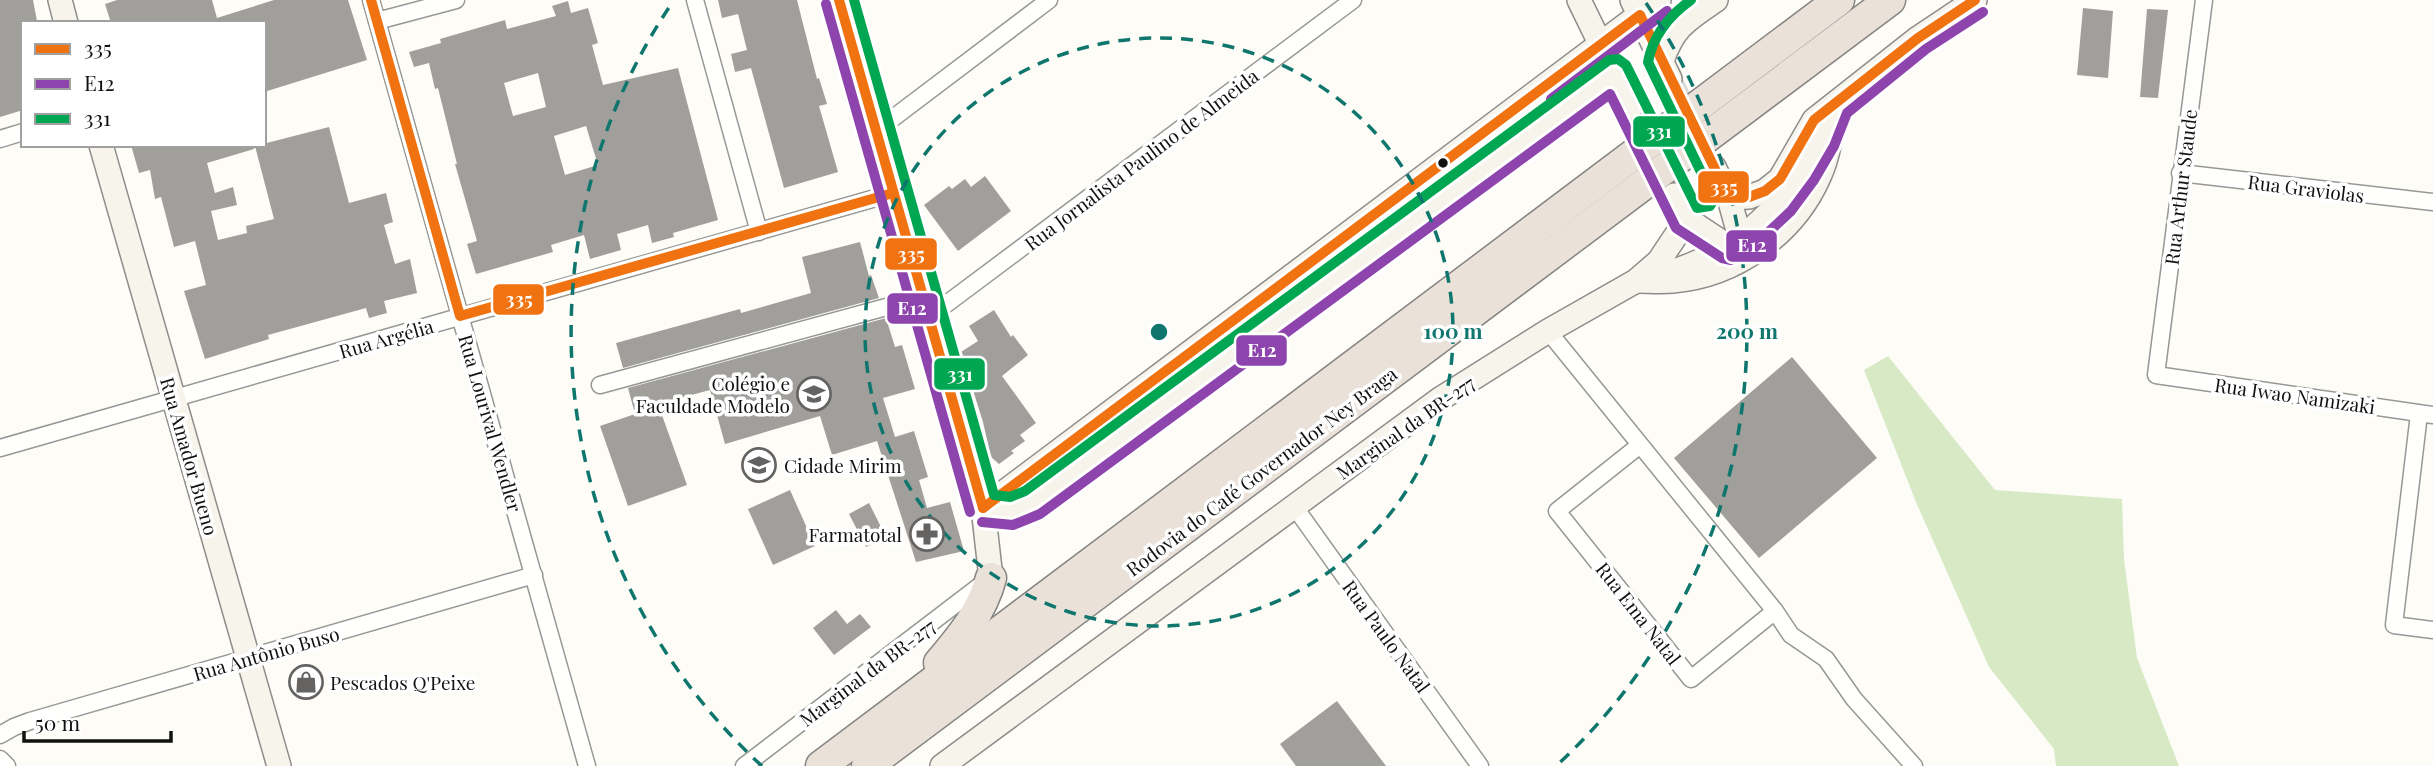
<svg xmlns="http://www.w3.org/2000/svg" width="2433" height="766" font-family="'Playfair Display',serif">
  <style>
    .forest { fill: #d8eac5 }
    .building { fill: #a19f9c; fill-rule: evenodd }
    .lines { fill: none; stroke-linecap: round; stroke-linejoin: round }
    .secondary-tunnel { stroke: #dad9d4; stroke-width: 23; stroke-dasharray: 23 11; stroke-linecap: butt }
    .street-casing { stroke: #979795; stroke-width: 19 }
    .secondary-casing { stroke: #8e8d8b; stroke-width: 26 }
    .highway-casing { stroke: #858482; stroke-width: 33 }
    .street { stroke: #fffffe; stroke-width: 16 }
    .secondary { stroke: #f6f4eb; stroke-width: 23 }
    .highway { stroke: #eae1d8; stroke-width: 30 }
    .bus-1-casing { stroke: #fff; stroke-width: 16 }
    .bus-2-casing { stroke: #fff; stroke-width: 16 }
    .bus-3-casing { stroke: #fff; stroke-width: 16 }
    .bus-1 { stroke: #f17210; stroke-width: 10 }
    .bus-2 { stroke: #8e44ad; stroke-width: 10 }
    .bus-3 { stroke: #00a651; stroke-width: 10 }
    .ring { fill: none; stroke: #0f766e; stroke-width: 3.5; stroke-dasharray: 12 9 }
    .bus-dot { fill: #111; stroke: #fff; stroke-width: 2.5 }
    .labels { text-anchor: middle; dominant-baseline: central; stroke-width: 7; stroke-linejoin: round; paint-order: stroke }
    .street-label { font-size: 19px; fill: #111; stroke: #fff }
    .poi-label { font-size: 19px; fill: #111; stroke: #fff; text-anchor: end }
    .centre { fill: #0f766e; stroke: #fff; stroke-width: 3.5 }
    .ring-label { font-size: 21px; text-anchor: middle; font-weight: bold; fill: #0f766e; stroke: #fff; stroke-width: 7; stroke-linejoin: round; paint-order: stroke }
    .line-badge { stroke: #fff; stroke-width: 2.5 }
    .badge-label { font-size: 19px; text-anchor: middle; font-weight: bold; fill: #fff }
  </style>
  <rect width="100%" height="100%" fill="#fdfcf7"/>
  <path class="forest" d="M1888,356L1995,490L2122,499L2124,559L2137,658L2179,766H2056L2054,749L1989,667L1916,502L1864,370Z"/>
  <g class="building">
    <path d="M0,0H33L37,21L23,23V110L0,117Z"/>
    <path d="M117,0H212L217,18L274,0H348L367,60L264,92V23H111L105,4Z"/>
    <path d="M718,0H797L817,79L819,78L827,104L819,106L838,172L784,188L751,68L735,72L731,54L747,50L738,14L722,18Z"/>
    <path d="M568,1L571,13L588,8L598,43L592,45L603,85L678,68L718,220L673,233L674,237L652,243L648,225L617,234L621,250L590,259L584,235L551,245L553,252L476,274L467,244L477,241L455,164H457L438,88L435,89L429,63L414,67L409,52L441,43L440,39L505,20L507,29L556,16L552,6ZM538,73L546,107L513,116L504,83ZM586,126L598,165L565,175L554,136Z"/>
    <path d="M2083,8L2113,11L2108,78L2077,75Z"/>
    <path d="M2147,9L2168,10L2158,98L2140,97Z"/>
    <path d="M329,127L349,203L386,193L393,222L384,225L395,264L410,259L417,293L384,301L387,313L369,318L366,308L268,335L269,339L205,359L184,291L206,285L195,241L174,247L161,197L155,199L150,170L139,173L131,145H253L254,149L207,163L215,193L233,187L237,205L211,211L218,240L247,233L246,226L274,219L255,146Z"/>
    <path d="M985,176L1011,211L958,251L924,205L949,186L952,189L965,179L971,187Z"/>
    <path d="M860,242L869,276L871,275L879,298L623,368L616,343L740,309L741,313L811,293L802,257Z"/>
    <path d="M994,310L1011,337L1013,335L1028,355L1002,376L1036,423L1020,435L1025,441L1011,451L1014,453L999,464L991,457L983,422L961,352L978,341L969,326Z"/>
    <path d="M886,318L895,347L902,345L915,389L883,398L895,437L914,431L928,477L919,480L927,508L950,502L964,551L916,562L877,441L832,455L820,416L725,444L710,390L658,404L687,485L628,506L600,426L635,414L628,388Z"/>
    <path d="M1792,357L1877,458L1759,558L1674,458Z"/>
    <path d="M790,490L815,546L773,565L748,509Z"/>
    <path d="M869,503L886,537L866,547L849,514Z"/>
    <path d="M836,610L847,624L860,614L871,627L834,655L813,628Z"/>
    <path d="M1337,701L1386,766H1296L1280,744Z"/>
  </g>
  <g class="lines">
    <g class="secondary-tunnel">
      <path d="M1670,79L1694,127"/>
      <path d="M1631,107L1656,158"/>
    </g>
    <g class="street-casing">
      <g id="street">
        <path d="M371,0L587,766"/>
        <path d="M695,0L759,232"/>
        <path d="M2204,0C2187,125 2173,250 2156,375L2433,415"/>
        <path d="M377,21L456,0"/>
        <path d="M876,131L1049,0"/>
        <path d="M0,139L23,132"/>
        <path d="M2180,173L2433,202"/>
        <path d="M929,317L1353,0"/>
        <path d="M1548,331L1775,611L1791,635L1826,659L1854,699L1914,766"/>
        <path d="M600,385L923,297"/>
        <path d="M2419,414L2394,625L2433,630"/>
        <path d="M1640,445L1557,511L1691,679L1775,611"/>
        <path d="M0,448L893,193"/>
        <path d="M1294,506L1480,766"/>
        <path d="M0,735L14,727L30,721L534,575"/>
        <path d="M0,759L7,766"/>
        <path d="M744,766L986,581"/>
      </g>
    </g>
    <g class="secondary-casing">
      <g id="secondary">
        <path d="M60,0L66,23"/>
        <path d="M839,0L983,508L991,578"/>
        <path d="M1579,0L1631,107"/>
        <path d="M1632,0L1670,79"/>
        <path d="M1662,61C1674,26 1687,20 1716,0"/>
        <path d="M101,145L279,766"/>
        <path d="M1714,167L1729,198L1740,238"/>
        <path d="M1674,195L1687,219L1728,246"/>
        <path d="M1729,198L1749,197L1765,191L1780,179L1814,120L1918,38L1975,0"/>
        <path d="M1674,271C1743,248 1785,205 1820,142"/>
        <path d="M1636,281C1648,281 1661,282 1673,281C1735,276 1794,234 1819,177C1830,153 1832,129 1835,104"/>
        <path d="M983,508L1659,0"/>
        <path d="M983,508L1012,511L1032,503L1615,73"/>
        <path d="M942,766L1440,399L1548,331L1636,281L1659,261L1687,219"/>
      </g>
    </g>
    <g class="highway-casing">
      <g id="highway">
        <path d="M939,663C961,637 982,612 991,578"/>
        <path d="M821,766L1839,0"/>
        <path d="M867,766L1890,0"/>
      </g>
    </g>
    <use href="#street" class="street"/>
    <use href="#secondary" class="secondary"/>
    <use href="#highway" class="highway"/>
    <g class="bus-1-casing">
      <g id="bus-1">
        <path d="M371,0L460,316L893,193"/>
        <path d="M839,0L983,508"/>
        <path d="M983,508L1640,15L1729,198L1749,197L1765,191L1780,179L1814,120L1918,38L1975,0"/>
      </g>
    </g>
    <g class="bus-2-casing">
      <g id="bus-2">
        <path d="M826,4L970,512"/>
        <path d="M1551,99L1667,11"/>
        <path d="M982,522L1013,525L1040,514L1610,94L1676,228L1722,258L1731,260L1760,240L1791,211L1814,180L1834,146L1847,113L1926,49L1983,12"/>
      </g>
    </g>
    <g class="bus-3-casing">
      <path id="bus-3" d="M854,0L994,495L1010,497L1025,491L1609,60L1618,59L1626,65L1697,208L1710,206L1714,199L1648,62C1653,35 1670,15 1691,0"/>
    </g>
    <use href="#bus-1" class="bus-1"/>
    <use href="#bus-2" class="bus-2"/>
    <use href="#bus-3" class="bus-3"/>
  </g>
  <g class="ring">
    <circle cx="1159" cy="332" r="294"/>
    <path d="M762 766A588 588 0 0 1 672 3M1646 3A588 588 0 0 1 1556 766"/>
  </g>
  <defs>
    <g id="school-ring" transform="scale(1.75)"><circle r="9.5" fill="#fff" stroke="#646362" stroke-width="1.5"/><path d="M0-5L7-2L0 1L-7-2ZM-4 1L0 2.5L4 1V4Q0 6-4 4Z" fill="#646362"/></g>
    <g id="pharmacy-ring" transform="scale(1.75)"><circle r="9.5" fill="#fff" stroke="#646362" stroke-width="1.5"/><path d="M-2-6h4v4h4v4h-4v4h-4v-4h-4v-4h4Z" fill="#646362"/></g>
    <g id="shop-ring" transform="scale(1.75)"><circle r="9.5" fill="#fff" stroke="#646362" stroke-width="1.5"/><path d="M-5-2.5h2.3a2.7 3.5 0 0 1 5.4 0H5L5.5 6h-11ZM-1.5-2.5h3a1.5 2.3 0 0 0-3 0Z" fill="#646362"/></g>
  </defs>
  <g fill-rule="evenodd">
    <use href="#school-ring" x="814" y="394"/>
    <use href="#school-ring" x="759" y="465"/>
    <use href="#pharmacy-ring" x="927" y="534"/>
    <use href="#shop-ring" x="306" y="682"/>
  </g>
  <circle class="bus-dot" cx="1443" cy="163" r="6"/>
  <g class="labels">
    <g class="street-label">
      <text transform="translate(1141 159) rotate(-37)">Rua Jornalista Paulino de Almeida</text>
      <text transform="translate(2180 187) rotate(-83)">Rua Arthur Staude</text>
      <text transform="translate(2306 188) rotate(7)">Rua Graviolas</text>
      <text transform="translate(386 338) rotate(-16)">Rua Argélia</text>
      <text transform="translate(2295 395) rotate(8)">Rua Iwao Namizaki</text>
      <text transform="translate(491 423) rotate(74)">Rua Lourival Wendler</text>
      <text transform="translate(1405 427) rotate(-35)">Marginal da BR-277</text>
      <text transform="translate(190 456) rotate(74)">Rua Amador Bueno</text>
      <text transform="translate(1261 471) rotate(-37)">Rodovia do Café Governador Ney Braga</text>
      <text transform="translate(1639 613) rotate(52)">Rua Ema Natal</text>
      <text transform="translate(1387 636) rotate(54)">Rua Paulo Natal</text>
      <text transform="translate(266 653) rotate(-16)">Rua Antônio Buso</text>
      <text transform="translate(867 672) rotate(-37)">Marginal da BR-277</text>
    </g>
    <g class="poi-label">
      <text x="790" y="383">Colégio e<tspan x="790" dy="22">Faculdade Modelo</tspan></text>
      <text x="784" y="465" text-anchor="start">Cidade Mirim</text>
      <text x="902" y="534">Farmatotal</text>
      <text x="330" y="682" text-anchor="start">Pescados Q'Peixe</text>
    </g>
  </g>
  <circle cx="1159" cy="332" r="10" class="centre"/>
  <g class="ring-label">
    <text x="1453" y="339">100 m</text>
    <text x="1747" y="339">200 m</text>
  </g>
  <g class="line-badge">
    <rect x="1632" y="115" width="54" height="33" rx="7" fill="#00a651"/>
    <rect x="1697" y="170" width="53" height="34" rx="7" fill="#f17210"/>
    <rect x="1725" y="229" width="53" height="34" rx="7" fill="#8e44ad"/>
    <rect x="884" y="237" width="54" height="34" rx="7" fill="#f17210"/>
    <rect x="492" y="283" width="53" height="33" rx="7" fill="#f17210"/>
    <rect x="886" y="292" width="53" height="33" rx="7" fill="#8e44ad"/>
    <rect x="1235" y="334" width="53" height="33" rx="7" fill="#8e44ad"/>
    <rect x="933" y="357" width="53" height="34" rx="7" fill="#00a651"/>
  </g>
  <g class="badge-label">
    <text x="1659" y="138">331</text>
    <text x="1724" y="194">335</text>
    <text x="1752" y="252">E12</text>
    <text x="911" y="261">335</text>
    <text x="519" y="306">335</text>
    <text x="912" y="315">E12</text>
    <text x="1262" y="357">E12</text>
    <text x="960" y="381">331</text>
  </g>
  <rect x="21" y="21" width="245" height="126" fill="#ffffff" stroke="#a0a0a0" stroke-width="2"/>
  <rect x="35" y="44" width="35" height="10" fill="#f17210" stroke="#a0a0a0" stroke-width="2"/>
  <text x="84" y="56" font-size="21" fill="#111111">335</text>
  <rect x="35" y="79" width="35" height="10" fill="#8e44ad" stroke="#a0a0a0" stroke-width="2"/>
  <text x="84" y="91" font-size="21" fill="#111111">E12</text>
  <rect x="35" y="114" width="35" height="10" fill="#00a651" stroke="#a0a0a0" stroke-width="2"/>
  <text x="84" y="126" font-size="21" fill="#111111">331</text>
  <path d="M24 731v10h147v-10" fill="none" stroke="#111111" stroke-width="3.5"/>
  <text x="35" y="731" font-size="21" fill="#111111" stroke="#ffffff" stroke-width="5" paint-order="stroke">50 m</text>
</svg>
